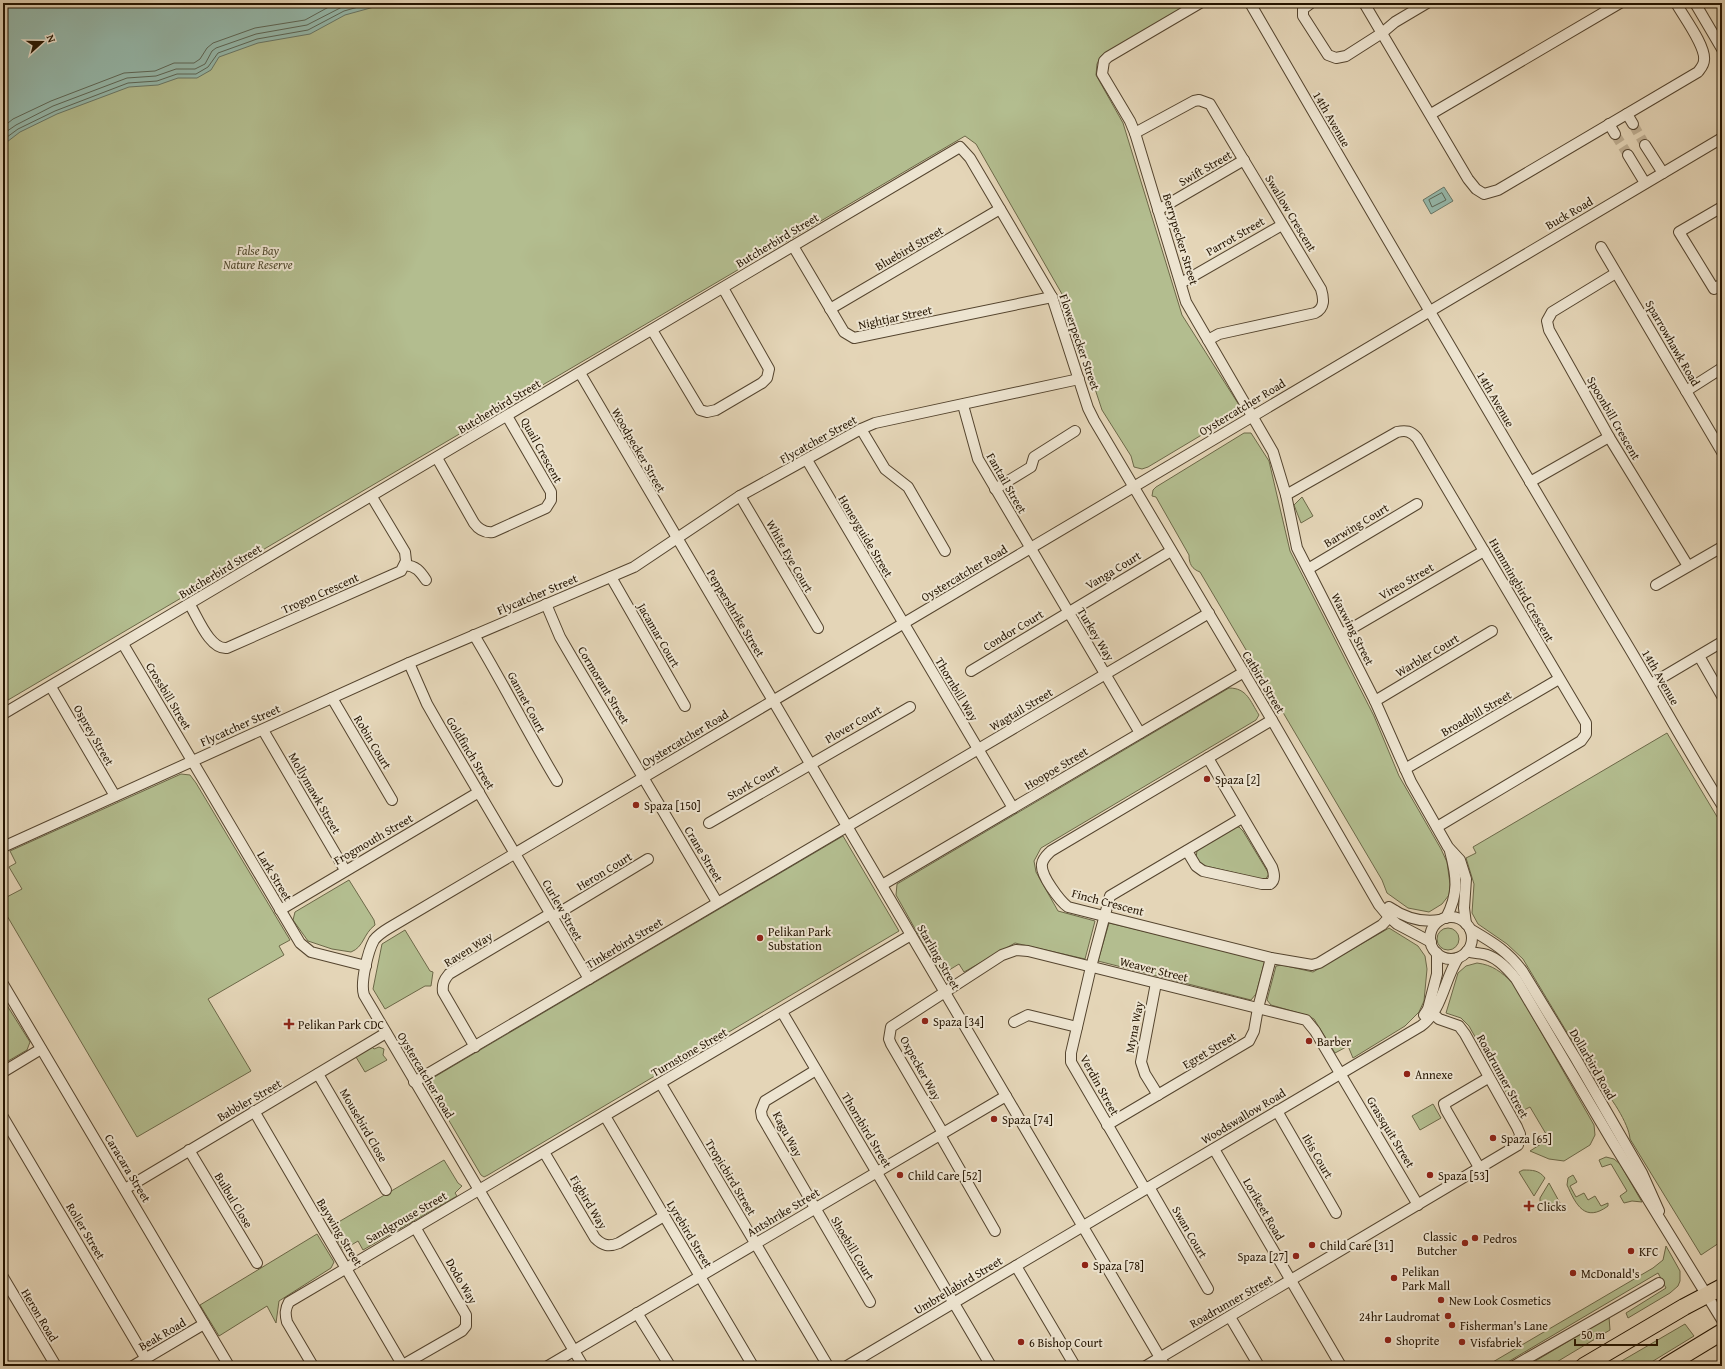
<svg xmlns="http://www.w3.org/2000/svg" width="1725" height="1369" font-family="'Gentium Book Plus',serif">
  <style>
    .green { fill: #b3bd8f; stroke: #6c6848 }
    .water { fill: #95b9ac; stroke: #687767 }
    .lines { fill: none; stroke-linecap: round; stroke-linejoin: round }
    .shore { stroke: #5c6656; stroke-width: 1 }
    .minor-tunnel { stroke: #beae92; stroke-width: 10; stroke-dasharray: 10 5; stroke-linecap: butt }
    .minor-casing { stroke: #54442e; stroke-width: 12 }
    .primary-casing { stroke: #241400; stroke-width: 18 }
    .minor { stroke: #ede4d0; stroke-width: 10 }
    .primary { stroke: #e4d5b7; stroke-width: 16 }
    .poi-dot { fill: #8f2418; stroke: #ede4d0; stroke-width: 1.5 }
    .labels { text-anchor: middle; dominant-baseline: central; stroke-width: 4; stroke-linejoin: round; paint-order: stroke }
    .street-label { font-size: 12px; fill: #241400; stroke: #ede4d0 }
    .park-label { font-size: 12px; font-style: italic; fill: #4f472b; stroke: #ede4d0 }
    .poi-label { font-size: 12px; fill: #241400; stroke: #ede4d0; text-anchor: start }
  </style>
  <rect width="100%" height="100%" fill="#e4d5b7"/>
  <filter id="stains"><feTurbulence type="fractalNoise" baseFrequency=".005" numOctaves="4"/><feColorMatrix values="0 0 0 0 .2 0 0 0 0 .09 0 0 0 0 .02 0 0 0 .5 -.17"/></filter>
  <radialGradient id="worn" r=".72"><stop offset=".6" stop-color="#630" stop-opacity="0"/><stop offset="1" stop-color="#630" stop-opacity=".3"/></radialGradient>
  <g class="green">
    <path d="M3,3H1191L1101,56L1097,64L1096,75L1123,123L1182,315L1239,405C1239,414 1232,417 1225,421L1148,467L1142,469L1134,467L1131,456L1102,410L1066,301L976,144L965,136L3,703Z"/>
    <path d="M1244,433H1251L1269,461L1290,551L1374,716L1399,776L1441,849L1447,862L1450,884L1449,895L1442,904L1429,912L1408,908L1387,893L1382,880L1200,572C1192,569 1189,564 1189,555L1156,497L1152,496L1153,490L1156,487Z"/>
    <path d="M1302,497L1313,516L1301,523L1294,505Z"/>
    <path d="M1229,688C1247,688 1250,701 1259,715L1256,720L1041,848L1034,861L1036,872L1058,911L1095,921L1085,959L1015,943L964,972L959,964L941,975L896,895L897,884Z"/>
    <path d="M1667,733L1722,825V1241L1701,1255L1630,1139C1629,1124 1610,1094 1598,1084L1523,959L1507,944L1478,924L1472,913L1474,884L1466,858L1476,853L1473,847Z"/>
    <path d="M181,774L190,775L196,783L290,940L279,946L284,955L208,999L251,1071L137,1137L3,909V899L22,889L9,867L16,863L10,851Z"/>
    <path d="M1235,827H1239L1243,831L1269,874L1265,880L1202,865L1196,859L1197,850Z"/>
    <path d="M843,836L899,931L488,1175L484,1177L481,1175L431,1090L427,1089L428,1083L431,1079Z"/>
    <path d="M349,880L374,920L375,925C363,934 364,947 351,952L332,949L308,941L293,920L295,912Z"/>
    <path d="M1109,923L1265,960L1256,994L1251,1000L1098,961Z"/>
    <circle cx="1448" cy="939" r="11"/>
    <path d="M1389,928L1418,946L1425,956L1427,969L1424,1001L1419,1012L1405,1026L1353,1058L1348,1046L1335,1053L1314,1019L1306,1015L1271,1005L1267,1000L1276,966L1282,965L1313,972Z"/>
    <path d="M405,930L430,971L433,972L431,986H425L385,1009L373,989L382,944Z"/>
    <path d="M1477,963C1493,965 1501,972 1513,983L1594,1125L1595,1135L1590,1145L1564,1161L1549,1159L1530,1151L1549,1139L1530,1107L1518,1113L1469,1026L1461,1018L1446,1013L1458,973L1466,966Z"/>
    <path d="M3,999L30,1042L27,1050L3,1064Z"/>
    <path d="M372,1047L374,1049L379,1047L384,1049L383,1055L387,1060L365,1072L356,1057Z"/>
    <path d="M1433,1104L1441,1118L1420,1130L1412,1116Z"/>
    <path d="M1606,1157L1614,1159L1620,1164L1642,1202L1632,1201L1624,1203L1620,1196L1627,1191L1611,1164L1602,1167L1599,1160Z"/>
    <path d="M444,1160L458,1183L462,1186L455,1193L457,1196L363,1250L358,1241L343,1250L330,1227Z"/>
    <path d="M1523,1170C1532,1170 1539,1170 1545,1178L1534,1196L1519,1172Z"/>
    <path d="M1573,1175L1577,1182L1570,1186L1576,1197L1584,1193L1588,1200L1595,1196L1601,1206L1608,1203V1206C1585,1223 1576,1205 1567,1185L1568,1178Z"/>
    <path d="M1549,1183L1560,1203V1205L1548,1212L1540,1202V1198Z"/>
    <path d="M317,1234L334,1262L331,1268L279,1301L276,1323L267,1306L219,1336L200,1305Z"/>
    <path d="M1666,1246L1680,1271V1281L1678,1286L1670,1293L1628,1318L1626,1313L1666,1288L1658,1273L1501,1366H1486L1653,1268L1663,1260Z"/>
    <path d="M1609,1317L1610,1330L1550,1366H1527Z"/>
    <path d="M1685,1324L1694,1336L1645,1366H1613Z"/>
  </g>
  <g class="water">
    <path d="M3,3H381L374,7L345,15L310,34L258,43L219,57L211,70L197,78H178L158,85L129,87L57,114L20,132L3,145Z"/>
    <path d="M1444,187L1453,201L1431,214L1423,200Z"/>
  </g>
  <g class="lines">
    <g class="shore">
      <path d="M3,127L13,119L51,101L124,73L155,71L174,63H194L200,59L207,48L213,43L255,28L305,20L336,3"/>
      <path d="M3,134L16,125L53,106L127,78L156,76L176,69H195L205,64L212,51L216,48L256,34L307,25L342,7L354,3"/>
      <path d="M3,140L18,129L55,111L128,83L157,81L177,74H196L208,67L218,53L257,39L308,30L344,11L372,3"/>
      <path d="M1442,193L1446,200L1432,207L1429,200Z"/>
    </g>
    <g class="minor-tunnel">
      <path d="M1633,124L1645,145"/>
      <path d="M1615,134L1628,155"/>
    </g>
    <g class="minor-casing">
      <g id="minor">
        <path d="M1200,3L1108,57L1104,61L1102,74L1130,121L1135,133L1186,302L1273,452L1286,495L1297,548L1375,701L1411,782L1448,847L1460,860L1466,879L1464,908L1466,924"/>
        <path d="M1250,3C1373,215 1496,426 1622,636C1656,692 1687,750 1722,805"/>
        <path d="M1311,3L1303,9V16L1328,55L1336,58L1346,56L1382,33L1395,22L1427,3"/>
        <path d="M1364,3L1468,179L1476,189L1484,194L1498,190L1698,72C1701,68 1704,65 1704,60C1706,46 1683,16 1676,3"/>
        <path d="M1695,3L1722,49"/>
        <path d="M1431,114L1620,3"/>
        <path d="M1627,114L1633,124"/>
        <path d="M1609,124L1615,134"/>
        <path d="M1135,133L1194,101L1199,100L1210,104L1321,289C1324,299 1325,308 1315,313L1219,334L1208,340"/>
        <path d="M1645,145L1663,173"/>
        <path d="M1628,155L1645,183"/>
        <path d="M1722,207L1679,232L1714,289L1722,284"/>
        <path d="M1158,210L1244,160"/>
        <path d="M793,246L844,332L854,338L1052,297"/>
        <path d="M1601,247L1722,452"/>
        <path d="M1616,273L1552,312L1547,321L1549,330L1609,437L1688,566"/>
        <path d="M1181,283L1282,225"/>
        <path d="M830,309L1000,209"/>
        <path d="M652,330L700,410L707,412L716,410L762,383L767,378L769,369L723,288"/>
        <path d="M580,373L1165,1366"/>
        <path d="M1686,391L1722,368"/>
        <path d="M963,405L978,459L1140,733"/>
        <path d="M861,429L885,469L908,487L945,551"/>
        <path d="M437,458L474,523C479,530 485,533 493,532L546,508L551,500V492L507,416"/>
        <path d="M807,460L1013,808"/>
        <path d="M1530,482L1609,437"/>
        <path d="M995,489L1031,467L1034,457L1075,431"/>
        <path d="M1286,495L1397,432C1406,430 1411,431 1417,438L1586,723V734L1581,741L1437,827"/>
        <path d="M740,496L818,628"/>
        <path d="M405,565C416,566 420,571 426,580"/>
        <path d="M1308,569L1417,504"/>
        <path d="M611,577L685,706"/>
        <path d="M1656,585L1722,547"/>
        <path d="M546,604L560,637L574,661L717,902"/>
        <path d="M190,605C198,618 210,650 227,648L401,571L406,561L405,552L372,497"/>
        <path d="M1342,634L1484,551"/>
        <path d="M474,635C503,683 528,733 557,781"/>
        <path d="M123,644L300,943L311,952L366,966"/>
        <path d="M1699,656L1722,696"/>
        <path d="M409,663L427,704L439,725L589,979"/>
        <path d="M971,671L1171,551"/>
        <path d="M1651,684L1722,642"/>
        <path d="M51,687L115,796"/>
        <path d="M332,698L392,800"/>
        <path d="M1375,701L1492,631"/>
        <path d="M3,714L960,147L970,158L1052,297L1088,408L1094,420L1272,720L1379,905L1389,917L1397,924L1431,942"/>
        <path d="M1272,720L1051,851C1047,855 1043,858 1042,864C1040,875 1060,901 1068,907L1271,958L1312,965L1319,963L1382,925L1395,911"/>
        <path d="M263,730L345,870"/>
        <path d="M1405,769L1559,679"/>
        <path d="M709,823L910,707"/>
        <path d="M3,847L409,663L634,567L740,496L861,429L875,423L1079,379"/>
        <path d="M1187,851L1196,866L1203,871L1262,884H1270C1276,880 1274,873 1272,867L1208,758"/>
        <path d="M882,885L1244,672"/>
        <path d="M1389,907C1405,918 1421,923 1440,920"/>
        <path d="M280,910L479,792"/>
        <path d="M552,917L648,859"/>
        <circle cx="1451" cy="938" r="21"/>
        <path d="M1446,918C1459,893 1457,877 1450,851"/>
        <path d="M1470,929C1492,942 1508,951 1523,972L1576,1059L1642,1173L1659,1211"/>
        <path d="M1467,951C1473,953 1477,953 1483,954C1496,956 1508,969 1516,979L1612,1141L1722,1320"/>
        <path d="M1156,983L1141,1062L1145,1074L1158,1095"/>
        <path d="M3,984L229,1366"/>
        <path d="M782,1012L991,1366"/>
        <path d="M1424,1015L1428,1009L1437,974V953"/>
        <path d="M1014,1022L1028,1015L1077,1027"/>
        <path d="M475,1047L443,992C442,984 444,980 449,974L550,914"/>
        <path d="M816,1070L765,1101L761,1111L762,1117L870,1302"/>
        <path d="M3,1072L41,1049"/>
        <path d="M318,1074L386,1190"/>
        <path d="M414,1082L1209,613"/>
        <path d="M661,1084L828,1366"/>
        <path d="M254,1111L403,1366"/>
        <path d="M1277,1111L1336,1213"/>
        <path d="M605,1116L753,1366"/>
        <path d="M3,1117L146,1359"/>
        <path d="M1107,1125L1249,1041L1254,1031L1258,1008L1271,958"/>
        <path d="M943,1133L891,1044L889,1039L891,1027L1002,955L1016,950L1028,951L1306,1020L1315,1031L1418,1205"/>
        <path d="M940,1135L995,1231"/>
        <path d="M1214,1149L1341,1366"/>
        <path d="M189,1150L257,1263"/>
        <path d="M544,1152L595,1238C603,1246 609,1247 619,1243L664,1216"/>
        <path d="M1480,1169L1446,1110L1444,1104L1488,1078"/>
        <path d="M1149,1187L1208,1289"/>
        <path d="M125,1189L386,1033"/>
        <path d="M1145,1189L1071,1062V1053L1091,967L1110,896L1242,818"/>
        <path d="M1016,1266L1075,1366"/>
        <path d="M3,1277L56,1366"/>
        <path d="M637,1313L670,1366"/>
        <path d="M1230,1317L1259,1366"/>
        <path d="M133,1366L204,1324"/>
        <path d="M313,1366L287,1322C285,1314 285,1309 289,1302L911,935"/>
        <path d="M401,1366L462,1331L466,1326V1315L415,1227"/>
        <path d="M548,1366L1006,1096"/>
        <path d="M583,1366L364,995C360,983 368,951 374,940C378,935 384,931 389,928C834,666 1276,400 1722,138"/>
        <path d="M847,1366L1421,1026C1442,1011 1444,980 1458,958"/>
        <path d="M1146,1366L1518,1145L1520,1134L1517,1127L1465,1034L1459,1026L1439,1019L1428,1009"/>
        <path d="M1514,1366L1659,1283"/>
      </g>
    </g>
    <g class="primary-casing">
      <g id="primary">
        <path d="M1584,1366L1684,1307L1722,1287"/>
        <path d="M1666,1366L1722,1332"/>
      </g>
    </g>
    <use href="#minor" class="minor"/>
    <use href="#primary" class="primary"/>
  </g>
  <g class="poi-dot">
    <circle cx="1207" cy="779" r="4"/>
    <circle cx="636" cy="805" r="4"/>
    <circle cx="760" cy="938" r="4"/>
    <circle cx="925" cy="1021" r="4"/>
    <path d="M287 1018h4v4h4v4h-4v4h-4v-4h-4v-4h4z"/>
    <circle cx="1309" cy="1041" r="4"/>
    <circle cx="1407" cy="1074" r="4"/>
    <circle cx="994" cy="1119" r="4"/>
    <circle cx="1493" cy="1138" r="4"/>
    <circle cx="900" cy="1175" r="4"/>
    <circle cx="1430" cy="1175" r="4"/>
    <path d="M1527 1200h4v4h4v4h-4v4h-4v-4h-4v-4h4z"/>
    <circle cx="1475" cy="1238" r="4"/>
    <circle cx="1465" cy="1243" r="4"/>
    <circle cx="1312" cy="1245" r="4"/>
    <circle cx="1631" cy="1251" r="4"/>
    <circle cx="1296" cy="1256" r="4"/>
    <circle cx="1085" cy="1265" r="4"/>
    <circle cx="1573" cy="1273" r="4"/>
    <circle cx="1394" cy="1278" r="4"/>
    <circle cx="1441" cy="1300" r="4"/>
    <circle cx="1448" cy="1316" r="4"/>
    <circle cx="1452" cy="1325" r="4"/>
    <circle cx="1388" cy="1340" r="4"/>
    <circle cx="1021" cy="1342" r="4"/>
    <circle cx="1462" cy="1342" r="4"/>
  </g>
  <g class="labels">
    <g class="street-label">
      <text transform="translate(1332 119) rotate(60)">14th Avenue</text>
      <text transform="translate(1205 168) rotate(-30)">Swift Street</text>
      <text transform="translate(1291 213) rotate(59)">Swallow Crescent</text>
      <text transform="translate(1569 213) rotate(-30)">Buck Road</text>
      <text transform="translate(1235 236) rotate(-30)">Parrot Street</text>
      <text transform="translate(1181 239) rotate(73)">Berrypecker Street</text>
      <text transform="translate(777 240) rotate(-31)">Butcherbird Street</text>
      <text transform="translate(909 248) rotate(-30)">Bluebird Street</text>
      <text transform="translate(895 317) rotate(-12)">Nightjar Street</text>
      <text transform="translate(1080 342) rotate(71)">Flowerpecker Street</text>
      <text transform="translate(1673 343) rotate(60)">Sparrowhawk Road</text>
      <text transform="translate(1496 399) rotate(60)">14th Avenue</text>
      <text transform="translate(499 406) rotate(-31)">Butcherbird Street</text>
      <text transform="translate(1242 407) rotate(-31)">Oystercatcher Road</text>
      <text transform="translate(1614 418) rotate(60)">Spoonbill Crescent</text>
      <text transform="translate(818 439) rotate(-29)">Flycatcher Street</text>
      <text transform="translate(542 450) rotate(61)">Quail Crescent</text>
      <text transform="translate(639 450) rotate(60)">Woodpecker Street</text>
      <text transform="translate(1007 483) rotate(60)">Fantail Street</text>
      <text transform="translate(1356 525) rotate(-31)">Barwing Court</text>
      <text transform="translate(866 536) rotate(59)">Honeyguide Street</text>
      <text transform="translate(790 556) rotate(60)">White Eye Court</text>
      <text transform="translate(1113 570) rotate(-31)">Vanga Court</text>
      <text transform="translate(220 571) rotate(-31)">Butcherbird Street</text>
      <text transform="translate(964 573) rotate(-31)">Oystercatcher Road</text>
      <text transform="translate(1406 581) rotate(-30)">Vireo Street</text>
      <text transform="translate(1522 590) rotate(60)">Hummingbird Crescent</text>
      <text transform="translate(320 593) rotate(-24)">Trogon Crescent</text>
      <text transform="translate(537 594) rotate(-23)">Flycatcher Street</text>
      <text transform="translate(736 613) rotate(59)">Peppershrike Street</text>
      <text transform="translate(1353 629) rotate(63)">Waxwing Street</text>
      <text transform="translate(1013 630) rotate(-31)">Condor Court</text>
      <text transform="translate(1096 634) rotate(59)">Turkey Way</text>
      <text transform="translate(659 635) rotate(60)">Jacamar Court</text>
      <text transform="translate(1427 655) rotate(-31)">Warbler Court</text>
      <text transform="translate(1661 677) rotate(60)">14th Avenue</text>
      <text transform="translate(1264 682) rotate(59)">Catbird Street</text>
      <text transform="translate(604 685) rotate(59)">Cormorant Street</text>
      <text transform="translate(957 689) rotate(59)">Thornbill Way</text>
      <text transform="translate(169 696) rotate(59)">Crossbill Street</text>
      <text transform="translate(527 702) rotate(62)">Gannet Court</text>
      <text transform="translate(1021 709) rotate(-31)">Wagtail Street</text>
      <text transform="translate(1476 713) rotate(-30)">Broadbill Street</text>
      <text transform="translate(853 724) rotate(-30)">Plover Court</text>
      <text transform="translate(240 725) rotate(-24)">Flycatcher Street</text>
      <text transform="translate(94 735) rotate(60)">Osprey Street</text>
      <text transform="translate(685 738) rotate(-31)">Oystercatcher Road</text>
      <text transform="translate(373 742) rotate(59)">Robin Court</text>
      <text transform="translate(471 753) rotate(59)">Goldfinch Street</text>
      <text transform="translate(1056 768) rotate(-31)">Hoopoe Street</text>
      <text transform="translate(753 782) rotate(-30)">Stork Court</text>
      <text transform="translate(315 793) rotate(60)">Mollymawk Street</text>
      <text transform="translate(373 839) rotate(-30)">Frogmouth Street</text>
      <text transform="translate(704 854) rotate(59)">Crane Street</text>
      <text transform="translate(604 871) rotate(-31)">Heron Court</text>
      <text transform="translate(275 876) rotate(59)">Lark Street</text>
      <text transform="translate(1108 902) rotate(15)">Finch Crescent</text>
      <text transform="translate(563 910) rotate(60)">Curlew Street</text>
      <text transform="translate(624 943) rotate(-31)">Tinkerbird Street</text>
      <text transform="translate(468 949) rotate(-32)">Raven Way</text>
      <text transform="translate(939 957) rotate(60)">Starling Street</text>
      <text transform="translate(1154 969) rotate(14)">Weaver Street</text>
      <text transform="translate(1134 1027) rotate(-79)">Myna Way</text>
      <text transform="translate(1209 1050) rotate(-31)">Egret Street</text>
      <text transform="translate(689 1052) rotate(-30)">Turnstone Street</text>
      <text transform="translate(1593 1064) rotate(60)">Dollarbird Road</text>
      <text transform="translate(921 1068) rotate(61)">Oxpecker Way</text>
      <text transform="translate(426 1075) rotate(59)">Oystercatcher Road</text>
      <text transform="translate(1503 1076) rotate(61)">Roadrunner Street</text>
      <text transform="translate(1100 1085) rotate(61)">Verdin Street</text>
      <text transform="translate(249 1100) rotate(-30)">Babbler Street</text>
      <text transform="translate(1243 1116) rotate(-31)">Woodswallow Road</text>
      <text transform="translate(364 1125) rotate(60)">Mousebird Close</text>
      <text transform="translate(867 1130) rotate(59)">Thornbird Street</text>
      <text transform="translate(1391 1132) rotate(59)">Grassquit Street</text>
      <text transform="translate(788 1134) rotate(62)">Kagu Way</text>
      <text transform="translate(1318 1156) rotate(60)">Ibis Court</text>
      <text transform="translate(128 1168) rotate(59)">Caracara Street</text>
      <text transform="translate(731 1177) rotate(59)">Tropicbird Street</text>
      <text transform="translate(234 1200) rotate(59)">Bulbul Close</text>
      <text transform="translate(589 1202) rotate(59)">Figbird Way</text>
      <text transform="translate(1264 1209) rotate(60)">Lorikeet Road</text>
      <text transform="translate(783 1212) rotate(-31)">Antshrike Street</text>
      <text transform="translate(406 1217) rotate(-30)">Sandgrouse Street</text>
      <text transform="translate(86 1231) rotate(59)">Roller Street</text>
      <text transform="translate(340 1232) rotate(59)">Baywing Street</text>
      <text transform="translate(1190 1232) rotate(60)">Swan Court</text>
      <text transform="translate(690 1234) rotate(59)">Lyrebird Street</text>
      <text transform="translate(853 1248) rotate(59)">Shoebill Court</text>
      <text transform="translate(462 1281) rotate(60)">Dodo Way</text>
      <text transform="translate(958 1285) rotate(-31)">Umbrellabird Street</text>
      <text transform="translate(1231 1301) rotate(-30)">Roadrunner Street</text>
      <text transform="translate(40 1315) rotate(59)">Heron Road</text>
      <text transform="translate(162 1334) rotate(-30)">Beak Road</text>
    </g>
    <g class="park-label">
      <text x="258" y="250">False Bay<tspan x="258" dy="14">Nature Reserve</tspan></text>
    </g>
    <g class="poi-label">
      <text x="1215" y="779">Spaza [2]</text>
      <text x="644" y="805">Spaza [150]</text>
      <text x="768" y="931">Pelikan Park<tspan x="768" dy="14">Substation</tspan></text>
      <text x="933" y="1021">Spaza [34]</text>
      <text x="298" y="1024">Pelikan Park CDC</text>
      <text x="1317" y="1041">Barber</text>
      <text x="1415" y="1074">Annexe</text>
      <text x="1002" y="1119">Spaza [74]</text>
      <text x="1501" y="1138">Spaza [65]</text>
      <text x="908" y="1175">Child Care [52]</text>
      <text x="1438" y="1175">Spaza [53]</text>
      <text x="1537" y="1206">Clicks</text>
      <text x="1457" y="1236" text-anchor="end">Classic<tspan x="1457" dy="14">Butcher</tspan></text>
      <text x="1483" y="1238">Pedros</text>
      <text x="1320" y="1245">Child Care [31]</text>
      <text x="1639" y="1251">KFC</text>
      <text x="1288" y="1256" text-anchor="end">Spaza [27]</text>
      <text x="1093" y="1265">Spaza [78]</text>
      <text x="1402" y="1271">Pelikan<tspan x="1402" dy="14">Park Mall</tspan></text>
      <text x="1581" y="1273">McDonald's</text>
      <text x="1449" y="1300">New Look Cosmetics</text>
      <text x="1440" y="1316" text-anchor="end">24hr Laudromat</text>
      <text x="1460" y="1325">Fisherman's Lane</text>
      <text x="1396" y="1340">Shoprite</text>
      <text x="1029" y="1342">6 Bishop Court</text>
      <text x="1470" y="1342">Visfabriek</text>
    </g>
  </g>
  <rect width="1725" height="1369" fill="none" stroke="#e4d5b7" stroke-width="16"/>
  <rect x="4" y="4" width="1717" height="1361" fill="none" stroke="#241400" stroke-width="2"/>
  <rect x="8" y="8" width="1709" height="1353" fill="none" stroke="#241400"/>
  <g transform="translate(42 42) rotate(69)" stroke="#ede4d0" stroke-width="3" paint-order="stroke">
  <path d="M0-3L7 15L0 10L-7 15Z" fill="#241400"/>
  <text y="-6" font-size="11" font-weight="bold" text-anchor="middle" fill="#241400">N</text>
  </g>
  <path d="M1575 1339v6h82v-6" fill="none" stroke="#241400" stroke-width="2"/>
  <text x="1581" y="1339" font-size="12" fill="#241400" stroke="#ede4d0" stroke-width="3" paint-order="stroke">50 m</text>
  <rect width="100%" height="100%" filter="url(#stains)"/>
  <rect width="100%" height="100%" fill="url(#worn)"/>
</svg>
